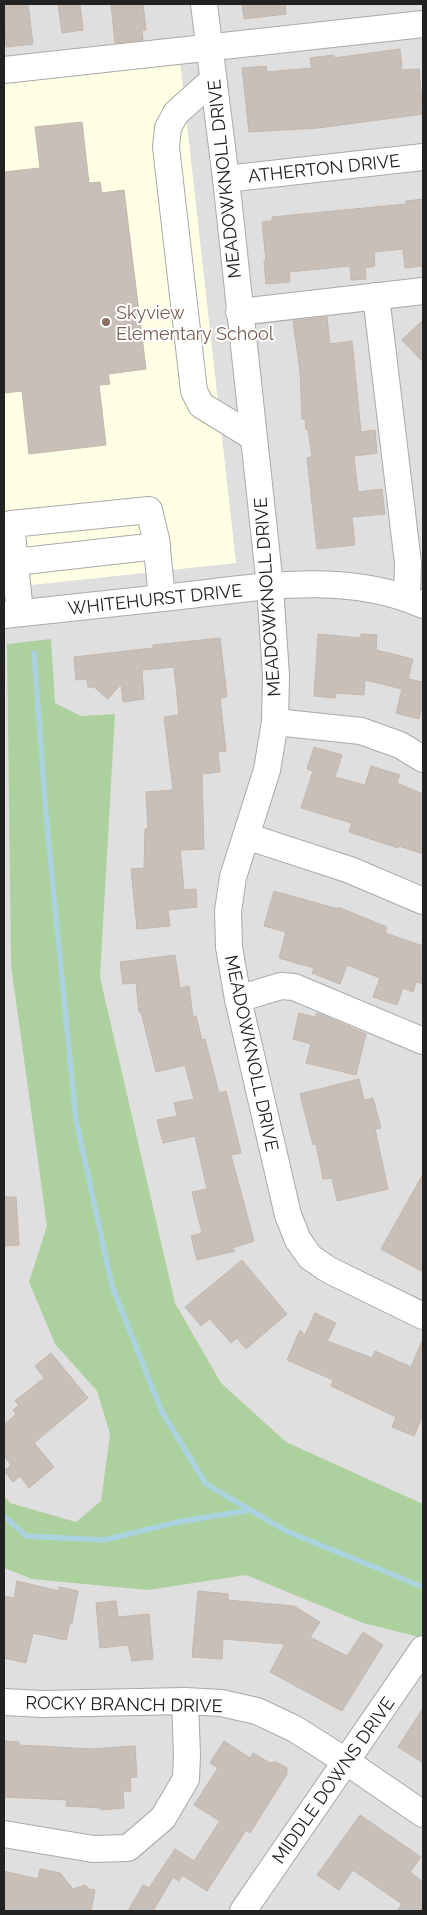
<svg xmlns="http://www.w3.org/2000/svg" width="427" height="1915" font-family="Raleway,sans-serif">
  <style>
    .residential { fill: #e0dfdf }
    .education { fill: #ffffe5 }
    .forest { fill: #add19e }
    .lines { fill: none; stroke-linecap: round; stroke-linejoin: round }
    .stream { stroke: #aad3df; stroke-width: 5.5 }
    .building { fill: #c7bfb8; stroke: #c4b6ab }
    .minor-casing { stroke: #a9a9a9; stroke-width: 28 }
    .minor { stroke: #fff; stroke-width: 26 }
    .education-dot { fill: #8d6e63; stroke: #fff; stroke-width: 2 }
    .labels { text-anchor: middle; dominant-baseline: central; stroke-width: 4; stroke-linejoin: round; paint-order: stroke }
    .street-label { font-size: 18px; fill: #222; stroke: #fff }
    .education-label { font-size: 18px; fill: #785e54; stroke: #fff; text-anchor: start }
  </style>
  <rect width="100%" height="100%" fill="#f2efe9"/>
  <rect class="residential" x="4" y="4" width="419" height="1907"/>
  <path class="education" d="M180,62L236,563L4,588V81Z"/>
  <path class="forest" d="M51,639L55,703L81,716L115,714L100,977L175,1303L221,1383L286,1442L423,1504V1638L363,1623L246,1575L148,1590L32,1579L4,1568V1496L10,1503L76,1522L101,1501L110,1434L97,1391L55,1344L29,1282L47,1226L11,965L7,644Z"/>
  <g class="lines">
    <g class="stream">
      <path d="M34,653L46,815L76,1120L112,1286L162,1412L206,1484L286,1531L423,1587"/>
      <path d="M4,1516L26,1536L104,1540L178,1522L250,1510"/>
    </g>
  </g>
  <g class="building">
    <path d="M4,4H28L33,44L6,47Z"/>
    <path d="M58,4H80L83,30L62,33Z"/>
    <path d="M111,4H143L146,30H142L143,40L115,43Z"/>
    <path d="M242,4H285L286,14L244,19Z"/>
    <path d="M400,49L402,70L419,69L423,114L318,128L249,132L242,68L266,66L267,72L312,68L310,58L334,55V58Z"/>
    <path d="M82,122L89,183L100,182L102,193L124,190L146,369L108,374L110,384L99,385L106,445L29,454L22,391L4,393V172L40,168L35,127Z"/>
    <path d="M423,199V266L405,268L403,249L374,252L375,266L365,268L366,279L351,280L350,266L289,272L290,282L266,284L264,261H266L262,222L272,221V217L406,204V201Z"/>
    <path d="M327,317L330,344L352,341L361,432L375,430L377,453L354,456L358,492L382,489L385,514L352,517L355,545L317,549L307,458L312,457L308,429L306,430L305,419H302L300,371L293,321Z"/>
    <path d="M423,320V362L402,340Z"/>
    <path d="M318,634L361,638V634L377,635L376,650L413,659L408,679L423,682V702L419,719L396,713L402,689L365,680L364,695L336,693L335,698L314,696Z"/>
    <path d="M220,638L227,697L220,698L226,751L218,752L220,772L202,774L204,849L180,850L184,890L196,889L197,907L168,910L170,926L137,929L131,869L144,868L145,829H148L146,792L173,790L164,717L179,715L174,667L142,670L144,699L123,702L121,684L108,699L94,687H88L87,679L76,680L74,657L153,648V645Z"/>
    <path d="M314,747L342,755L335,777L365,785L371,766L400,775L397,783L423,794V854L399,846L398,848L349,832L352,823L301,808L313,771L307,769Z"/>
    <path d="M274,891L338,909V907L387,927L385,933L423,946V984L416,982L413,992L403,988L397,1005L373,997L380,978L347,965L340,984L312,973L314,968L279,958L286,932L264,926Z"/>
    <path d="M175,955L180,988L189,986L193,1017L196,1016L202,1040L205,1039L219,1093L226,1091L241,1153L231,1155L254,1241L232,1248L235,1251L197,1260L191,1236L202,1233L192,1192L207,1189L195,1136L163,1143L157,1120L177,1116L174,1103L194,1099L185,1065L156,1072L141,1012H139L136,983L123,984L120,962Z"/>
    <path d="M299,1013L315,1017L317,1013L320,1014L366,1034L356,1075L306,1063L311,1044L293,1039Z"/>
    <path d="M359,1079L364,1100L373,1098L381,1128L375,1129L388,1189L337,1201L332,1178L323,1179L316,1144L313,1145L300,1094Z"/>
    <path d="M423,1174V1272L381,1249Z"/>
    <path d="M4,1197H16L19,1245L4,1246Z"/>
    <path d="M242,1260L287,1314L246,1349L237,1338L231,1343L210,1319L201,1326L185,1307Z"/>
    <path d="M315,1313L336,1323L327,1341L372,1358L375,1351L411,1367L423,1339V1415L414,1436L392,1427L396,1417L331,1386L333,1380L287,1360L300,1330L305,1335Z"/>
    <path d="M51,1353L88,1398L34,1443L54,1467L29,1488L20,1476L13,1482L4,1471L11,1465L4,1456V1425L16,1414L13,1410L19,1405L15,1401L44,1378L35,1366Z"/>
    <path d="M17,1581L59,1591V1587L78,1591L72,1623H70L66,1640L33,1633L26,1663L4,1658V1596L14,1598Z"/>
    <path d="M198,1591L228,1594V1600L294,1606L320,1622L310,1637L347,1656L363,1632L383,1645L342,1711L270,1672L285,1644L223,1639L222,1659L192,1657Z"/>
    <path d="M116,1601L118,1617L149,1614L153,1659L132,1661L128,1645L100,1648L96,1603Z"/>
    <path d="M423,1708V1763L398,1747Z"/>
    <path d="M4,1741L19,1742V1745L92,1749L135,1746L137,1777L130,1778L131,1791H123L124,1808L101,1810V1808L66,1806L67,1800L4,1797Z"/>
    <path d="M224,1741L250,1758L253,1753L270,1763L276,1762L287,1768V1774L250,1833L246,1830L207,1891L182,1875L179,1881L173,1877L153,1911H128L143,1885L149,1888L175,1849L194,1861L220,1821L194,1805L218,1768L210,1763Z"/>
    <path d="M360,1815L421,1857L410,1872L423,1882V1911H397L402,1904L353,1870L339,1890L317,1875Z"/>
    <path d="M40,1869L60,1873L73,1889L85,1885L89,1889L95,1890L91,1911H4V1871L38,1879Z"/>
  </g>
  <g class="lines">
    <g class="minor-casing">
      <g id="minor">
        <path d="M204,4L226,179L270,586L276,676L275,722L267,770L233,877L228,911L229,947L238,999L288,1215L298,1240L310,1257L329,1270L423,1316"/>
        <path d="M4,70L423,24"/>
        <path d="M213,80L176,113L168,128L166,147L194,391L201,405L253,437"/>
        <path d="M226,179L423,157"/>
        <path d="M376,296L408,563L407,598"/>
        <path d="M239,312L423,291"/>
        <path d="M15,562L157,546"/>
        <path d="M20,613L11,524L149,510L156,539L162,598"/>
        <path d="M4,615C63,609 122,602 181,596C260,587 347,571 423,605"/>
        <path d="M275,722L361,731L400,745L423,759"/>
        <path d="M246,836L350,870L423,901"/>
        <path d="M238,999L281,986L294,987L423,1041"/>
        <path d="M4,1702L42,1704L185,1701L221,1703L257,1711L295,1729L347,1762L423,1814"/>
        <path d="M4,1834L93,1849L128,1848L163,1818L186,1779L187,1755L185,1701"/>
        <path d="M243,1911L423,1649"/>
      </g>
    </g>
    <use href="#minor" class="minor"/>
  </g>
  <circle class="education-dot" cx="106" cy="322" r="5"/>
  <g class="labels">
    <g class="street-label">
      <text transform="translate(324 168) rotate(-6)">ATHERTON DRIVE</text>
      <text transform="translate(224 179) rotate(-96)">MEADOWKNOLL DRIVE</text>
      <text transform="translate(267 597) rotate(-94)">MEADOWKNOLL DRIVE</text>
      <text transform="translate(155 599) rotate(-6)">WHITEHURST DRIVE</text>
      <text transform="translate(252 1053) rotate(78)">MEADOWKNOLL DRIVE</text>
      <text transform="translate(124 1704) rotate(1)">ROCKY BRANCH DRIVE</text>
      <text transform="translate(333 1780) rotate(-55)">MIDDLE DOWNS DRIVE</text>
    </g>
    <g class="education-label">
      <text x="116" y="312">Skyview<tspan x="116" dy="21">Elementary School</tspan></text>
    </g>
  </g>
  <rect width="427" height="1915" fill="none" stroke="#222222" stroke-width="10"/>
</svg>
